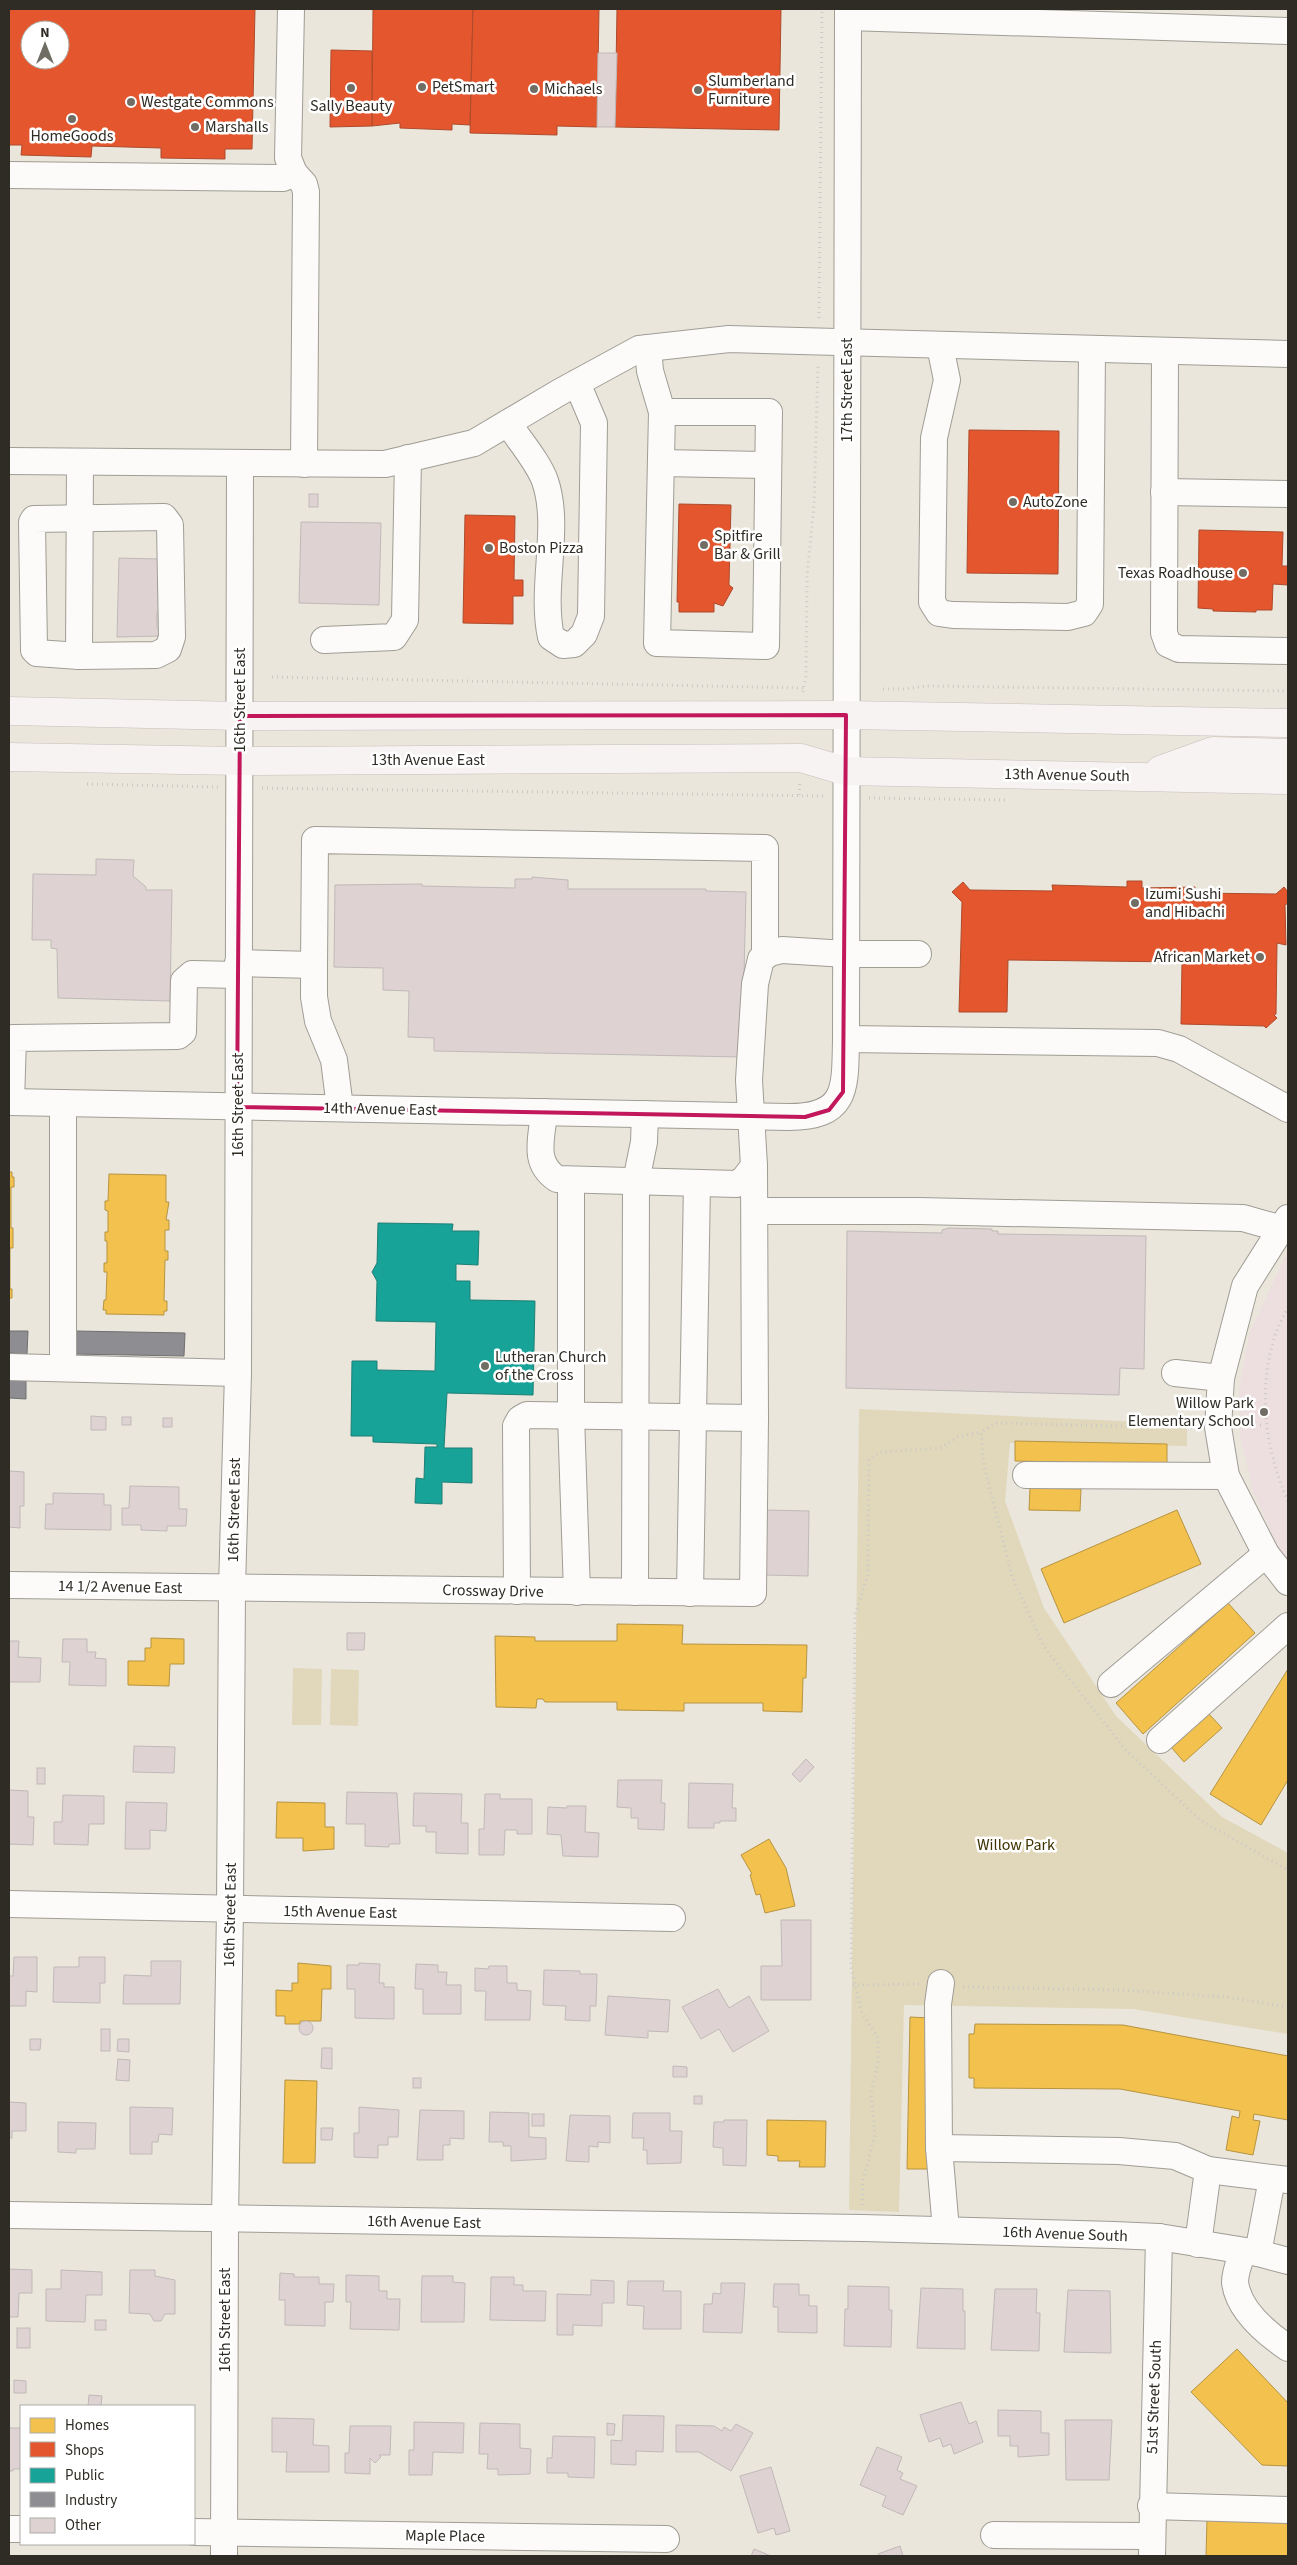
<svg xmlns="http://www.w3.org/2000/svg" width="1297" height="2565" font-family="'Source Sans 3',sans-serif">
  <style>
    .education { fill: #eddee0 }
    .green { fill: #e1d7ba }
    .homes { fill: #f2c14e; stroke: #b79441 }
    .shops { fill: #e4572e; stroke: #ad4a2b; fill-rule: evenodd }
    .public { fill: #17a398; stroke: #1e7f75 }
    .industry { fill: #8d8d92; stroke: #707071 }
    .building { fill: #dfd2d3; stroke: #bfb9b7 }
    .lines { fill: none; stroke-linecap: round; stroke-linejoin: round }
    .minor-casing { stroke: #a09d95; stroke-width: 28 }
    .major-casing { stroke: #c6bdba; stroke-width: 29 }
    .path { stroke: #cac9c6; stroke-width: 3; stroke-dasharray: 1 4; stroke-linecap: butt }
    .minor { stroke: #fcfbfa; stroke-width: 26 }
    .major { stroke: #f8f3f3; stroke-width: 28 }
    .marked { fill: none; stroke: #c2185b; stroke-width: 4; stroke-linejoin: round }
    .poi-dot { fill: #706d64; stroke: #fff; stroke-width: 2 }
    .labels { text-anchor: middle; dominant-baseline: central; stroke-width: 5; stroke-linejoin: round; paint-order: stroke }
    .poi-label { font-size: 16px; fill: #2e2c24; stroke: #fff; text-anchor: start }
    .street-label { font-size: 16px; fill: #2e2c24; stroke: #fff }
    .park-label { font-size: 16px; fill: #3f3200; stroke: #fff }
  </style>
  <rect width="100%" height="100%" fill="#eae6dc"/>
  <path class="education" d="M1288,1251V1559L1279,1548L1253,1492L1240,1435L1239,1389L1250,1332Z"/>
  <g class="green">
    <path d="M859,1409L1187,1424V1446L1010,1443L1005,1501L1044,1608L1116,1716L1222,1817L1288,1853V2034L1133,2009L904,2005L899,2212L849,2210Z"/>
    <path d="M293,1668L322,1669L321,1725H292Z"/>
    <path d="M331,1669L359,1670L358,1726L330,1725Z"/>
  </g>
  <g class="homes">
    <path d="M9,1172H12V1177H14V1187H11V1228H13V1248H10V1289H12V1298H9V1303Z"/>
    <path d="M109,1174L166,1175V1202H169L166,1220H169V1230H165V1251H168V1260H165L164,1301H167V1311H164V1315L106,1314V1310H103L104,1300H106L107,1272H104V1263H107V1241H105V1232H108V1211L105,1210V1201H108Z"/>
    <path d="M1015,1441L1167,1444V1464L1015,1461Z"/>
    <path d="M1030,1488L1081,1489L1080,1511L1029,1510Z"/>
    <path d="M1177,1510L1201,1564L1064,1623L1041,1569Z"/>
    <path d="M1228,1603L1255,1633L1143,1734L1116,1703Z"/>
    <path d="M617,1624L683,1625L682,1644L807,1645L806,1678H803L802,1712L763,1711V1703H684V1711L617,1710V1702H545L543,1699H537L536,1708L496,1707L495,1636L535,1637V1641H617Z"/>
    <path d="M151,1638L184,1639V1664H170L169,1686L128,1685V1661H145V1648H151Z"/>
    <path d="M1288,1669V1780L1261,1825L1210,1794Z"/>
    <path d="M1208,1713L1222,1728L1184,1762L1171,1747Z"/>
    <path d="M277,1802L325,1803V1827H334V1849L303,1851V1838H276Z"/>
    <path d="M769,1839L786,1868L795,1906L765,1913L760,1894L756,1895L750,1875L752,1874L741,1855Z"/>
    <path d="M298,1963L331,1966V1989H322L321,2021H300V2024H285V2016H276V1990L292,1991V1983H298Z"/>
    <path d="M910,2017L931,2018L928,2169H907Z"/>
    <path d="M975,2024L1123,2025L1288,2056V2120L1254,2114L1253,2120L1260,2121L1253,2155L1226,2150L1232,2116L1239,2118L1240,2111L1120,2089L974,2088V2078H969V2034H974Z"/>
    <path d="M285,2080L317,2081L315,2163H283Z"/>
    <path d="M767,2120L826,2121L825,2167H799L800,2161H778V2156L767,2155Z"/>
    <path d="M1237,2349L1288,2403V2466L1262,2465L1191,2392Z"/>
    <path d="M1207,2520L1288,2522V2556H1206Z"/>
  </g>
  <g class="shops">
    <path d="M9,9H255L252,149H225V159L161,158V148L92,146L91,157L21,155L22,145H9ZM30,30H60V60H30Z"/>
    <path d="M373,9H473L470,125L452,124V130L400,128V123L372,126Z"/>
    <path d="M473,9H599L597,127L557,126V135L470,133Z"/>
    <path d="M617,9H781L779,130L615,127Z"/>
    <path d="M331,50L372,51V126L330,127Z"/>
    <path d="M969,430L1059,431L1058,574L967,573Z"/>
    <path d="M679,504L731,505L729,585L733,588L723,606L714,603V612H679V602H677Z"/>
    <path d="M465,515L515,516L514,580H523V596H513V624L463,623Z"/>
    <path d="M1199,530L1283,532L1282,566H1288V585L1273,584L1272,610H1256V612L1213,611V609L1198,608Z"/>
    <path d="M1127,881H1142V888L1195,887V893L1276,894L1284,887L1288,892V903L1285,905L1286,945L1277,943L1276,1014L1274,1015L1277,1018L1266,1028L1264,1026L1181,1024L1182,962L1008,960L1007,1012H959L962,902L952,892L963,882L970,890L1053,891L1052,885L1127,887Z"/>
  </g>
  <path class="public" d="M378,1223L453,1224L452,1231H479L478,1265L456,1264V1281H470V1300L535,1301L533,1395L447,1393L444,1448H472V1483L442,1482V1504L415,1503L416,1478L424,1479L425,1447H437V1444L373,1442V1436H351L352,1361H377V1370L435,1371L436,1322L376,1321L377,1281L372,1272L377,1263Z"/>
  <g class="industry">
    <path d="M9,1331H28L27,1354L9,1353Z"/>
    <path d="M75,1331L185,1333L184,1356L74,1354Z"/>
    <path d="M9,1376H26V1399L9,1398Z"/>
  </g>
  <g class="building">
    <path d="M598,53H617L615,127H597Z"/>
    <rect x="309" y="494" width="9" height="13"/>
    <path d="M301,522L381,523L379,605L299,603Z"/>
    <path d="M119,558L158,559V592H163V612H157V628H161V636L117,637Z"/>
    <path d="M96,859L134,860L133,876L146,887V890H172L170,1001L58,998L57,949L51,948V940H32L33,874L96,875Z"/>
    <path d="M532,877L568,880V889H706V891L746,892L742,1057L434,1051V1038L408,1037L409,991L383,990V968L334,967L335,885L422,884V886L515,888V879H532Z"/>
    <path d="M949,1228L992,1229V1231H998V1234L1146,1236L1144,1369L1120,1368L1119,1395L846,1388L847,1231L942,1233V1230Z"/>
    <path d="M91,1416L106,1417V1430H91Z"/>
    <rect x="122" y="1417" width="9" height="8"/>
    <rect x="163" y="1418" width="9" height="9"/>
    <path d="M9,1471L24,1472V1506H20V1528L9,1527Z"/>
    <path d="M130,1486L179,1487V1509H187L186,1526H167V1531L141,1530V1525H122V1508H129Z"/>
    <path d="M53,1493L104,1494V1505H111V1530L45,1529L46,1504H53Z"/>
    <path d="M766,1510L809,1511L808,1576L765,1575Z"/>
    <path d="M347,1633H365L364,1650H347Z"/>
    <path d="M63,1639H87V1652H96L95,1658L106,1659V1686L69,1685L70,1662H62Z"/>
    <path d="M9,1641H19L18,1657L41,1658L40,1682H9Z"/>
    <path d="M134,1746L175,1747L174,1773L133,1772Z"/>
    <path d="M806,1759L814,1767L800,1782L792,1774Z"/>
    <rect x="37" y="1768" width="8" height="16"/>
    <path d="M618,1780H662L661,1803H665L664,1830L638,1829V1818H631V1808L617,1807Z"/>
    <path d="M689,1783L733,1784L732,1808H736V1821H720V1823H714V1828H688Z"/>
    <path d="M9,1790L28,1791V1817H34L33,1845L9,1844Z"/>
    <path d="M347,1792L397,1793L400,1844H389V1847L365,1846V1824H346Z"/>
    <path d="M414,1793L462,1794L461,1823H468V1854L436,1853V1832H426V1826H413Z"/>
    <path d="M485,1794H500V1799H532V1834H517V1830H505L504,1855H479V1829H484Z"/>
    <path d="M63,1795L104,1796V1824H89L88,1845L54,1844V1822H62Z"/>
    <path d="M126,1802L167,1803L166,1831L150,1830V1849H125Z"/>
    <path d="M567,1806H586L585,1832L599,1833L598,1857L563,1856L561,1835L547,1834L548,1807L567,1808Z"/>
    <path d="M781,1920H811V2000H761V1966H782Z"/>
    <path d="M14,1957H37V1992L26,1991V2006H9V1976H13Z"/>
    <path d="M79,1957H105V1983H100V2003L53,2002L54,1967H79Z"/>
    <path d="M151,1961H181L180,2004H123L124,1975L151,1976Z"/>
    <path d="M359,1963L380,1964L379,1983H384V1987H394V2019L355,2018V1989H347V1965H359Z"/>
    <path d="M416,1964L438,1965V1972H447L446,1985H461V2014H423V1989H415Z"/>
    <path d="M489,1966H507V1983H517V1990L531,1991L530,2020H485L486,1991H475V1968L488,1969Z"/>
    <path d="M544,1970L580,1971V1974H597L596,2006H590V2021L565,2020L566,2006L543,2005Z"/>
    <path d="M718,1989L729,2008L749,1996L769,2031L733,2052L719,2029L701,2039L682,2007Z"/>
    <path d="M608,1996L670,2000L668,2032L648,2031V2038L605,2035Z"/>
    <circle cx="306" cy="2028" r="7"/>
    <rect x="101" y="2029" width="9" height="22"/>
    <path d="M30,2039H41L40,2050H30Z"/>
    <path d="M118,2039H129V2052L117,2051Z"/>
    <path d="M322,2048H332V2069L321,2068Z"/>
    <path d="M118,2059L130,2060L129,2081L116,2080Z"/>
    <path d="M673,2066L687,2067V2077H673Z"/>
    <rect x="413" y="2078" width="8" height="10"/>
    <rect x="694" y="2096" width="8" height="8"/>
    <path d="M9,2102L26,2103V2131H12V2138H9Z"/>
    <path d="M130,2107L173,2108L172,2135L159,2134L158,2142H152V2154H130Z"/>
    <path d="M359,2107L399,2110L398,2137H388V2145H378V2158L354,2157V2133H359Z"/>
    <path d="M420,2110L464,2111V2139L450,2138V2145H443V2160H417Z"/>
    <path d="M490,2112L529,2113V2137L546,2138V2159L511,2161V2146H503V2142H489Z"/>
    <path d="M633,2113H670V2131H682L681,2163L647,2164V2150H643L644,2138H632Z"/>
    <rect x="532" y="2114" width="12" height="12"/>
    <path d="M570,2115L610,2116V2143L598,2142V2147L589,2146V2162L566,2161Z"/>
    <path d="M724,2120H747L746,2166L723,2165V2148L713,2147L714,2122H724Z"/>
    <path d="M58,2122L96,2123L95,2149H76V2153L58,2152Z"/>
    <path d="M321,2128H333L332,2140H321Z"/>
    <path d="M9,2269L32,2270V2293H19L18,2317H9Z"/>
    <path d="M61,2270L102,2272V2295H86L85,2322L46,2321V2289H61Z"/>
    <path d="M130,2270H155V2276L175,2280V2314H165L161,2321H154L150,2314L129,2313Z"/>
    <path d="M280,2273L294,2274V2277H319V2284H334L333,2302H325V2326L285,2325V2300H279Z"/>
    <path d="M346,2275L379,2276V2291H387V2299H400L399,2330L350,2329L351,2302H346Z"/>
    <path d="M422,2276H453V2282L465,2283L464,2322H421Z"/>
    <path d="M491,2277H514V2285H523V2291H546L545,2321L490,2320Z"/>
    <path d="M591,2280L614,2281V2303H602V2326L573,2325V2335H557V2294L591,2295Z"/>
    <path d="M628,2281H664L663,2291H681V2329H643L644,2306L627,2305Z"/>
    <path d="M721,2283H745L742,2333L703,2332L704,2304H712L713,2293L721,2294Z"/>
    <path d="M774,2284H799V2295H809V2306H817V2333L778,2332V2307H773Z"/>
    <path d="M848,2286L889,2287V2310H892L891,2347L844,2346L845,2309H848Z"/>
    <path d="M921,2288L963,2289V2311H965V2349L917,2348Z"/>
    <path d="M995,2289H1037L1036,2313H1040L1039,2351L991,2350Z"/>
    <path d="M1068,2290L1110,2291L1111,2353L1064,2352Z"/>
    <rect x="95" y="2320" width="11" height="10"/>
    <rect x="17" y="2328" width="13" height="20"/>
    <path d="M14,2380L26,2381V2393H14Z"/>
    <path d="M89,2395L102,2396L101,2406H88Z"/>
    <path d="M961,2402L969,2424L976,2421L983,2442L954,2454L951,2444L943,2447L940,2438L929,2442L920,2415Z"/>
    <path d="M998,2410L1041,2411V2433H1049V2455L1018,2457V2446H1010V2436H998Z"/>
    <path d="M623,2415L664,2416L663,2452L636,2451V2465L611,2464V2440L622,2441Z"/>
    <path d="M272,2418L314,2419L313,2445L329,2446V2472H286L287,2452H272Z"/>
    <path d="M1065,2420H1112L1109,2480H1066Z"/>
    <path d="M414,2422L464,2423L463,2453L433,2452L432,2475H409V2450H414Z"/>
    <path d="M480,2423L520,2424V2448L531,2449L530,2474L498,2475V2469H487L488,2454H479Z"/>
    <path d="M607,2423L615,2424L614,2435H607Z"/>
    <path d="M736,2424L753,2433L731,2471L699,2452H676V2425L714,2426L722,2431L724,2427L731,2431Z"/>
    <path d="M350,2426H391L390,2455H379L381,2457L375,2463L370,2458V2474L345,2473V2453H349Z"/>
    <path d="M9,2428H21V2469H13V2471H9Z"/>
    <path d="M553,2436L595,2437L594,2478L568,2477V2473H547V2458H552Z"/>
    <path d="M877,2447L902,2457L897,2470L903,2473L900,2479L917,2486L903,2515L882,2506L886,2496L860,2485Z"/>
    <path d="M771,2467L790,2531L776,2535L774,2528L758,2533L740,2476Z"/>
    <path d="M900,2546L903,2556H879L878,2554Z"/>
    <path d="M754,2549L771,2556H751Z"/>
  </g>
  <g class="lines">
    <g class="minor-casing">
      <g id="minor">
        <path d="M291,9L288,158L294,173L304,184L306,192L304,464"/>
        <path d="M848,17L1288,31"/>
        <path d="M9,175L283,178L294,173"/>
        <path d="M940,346L947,380L934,438L932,602L939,613L953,615L1068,617L1084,613L1090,604L1092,350"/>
        <path d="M648,348L650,371L662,412L657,643L766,646L769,412H662"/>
        <path d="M1165,352L1164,633L1168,644L1179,649L1288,651"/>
        <path d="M508,423C519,440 539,463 545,481C561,527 540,587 551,637L563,645L574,644L584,634L591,616L594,423L577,383"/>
        <path d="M9,461L385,464L474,443L560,392L639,349L729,339L1288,354"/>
        <path d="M661,463L768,465"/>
        <path d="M1164,492L1288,494"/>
        <path d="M164,517L170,525L172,637L168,649L156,655L79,656L37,653L34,650L32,522L34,519Z"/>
        <path d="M324,640L394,637L405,620L408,458"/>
        <path d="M79,656L80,462"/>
        <path d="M238,963L314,965V997L318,1021L334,1060L340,1108"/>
        <path d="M314,965L315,840L765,848V956"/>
        <path d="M846,1039L1158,1043L1179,1049L1288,1109"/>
        <path d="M9,1102L789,1117C848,1117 845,1088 846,1039L848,9"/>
        <path d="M11,1102L13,1038L178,1036L183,1032L184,981L192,974L238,975"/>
        <path d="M544,1112C542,1139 532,1162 557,1179L737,1184L744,1179L754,1166L749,1080L755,984L761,959L770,953L782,950L846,954H918"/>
        <path d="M571,1180V1416L577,1592"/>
        <path d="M755,1211H919L1243,1218L1282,1229"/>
        <path d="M1288,1218L1245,1286L1221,1378L1218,1427L1226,1476L1266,1554L1288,1582"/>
        <path d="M9,1367L238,1373"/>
        <path d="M63,1368V1103"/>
        <path d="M1175,1373L1221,1378"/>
        <path d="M1026,1475L1226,1476"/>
        <path d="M9,1585L753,1593L755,1418"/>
        <path d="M517,1591L516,1426L520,1419L527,1415L755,1418L754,1166"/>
        <path d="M635,1592L636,1181L644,1142L645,1114"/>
        <path d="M690,1593L697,1183"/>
        <path d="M1111,1684L1266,1554"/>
        <path d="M1160,1740L1288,1626"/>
        <path d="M9,1904L672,1918"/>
        <path d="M941,1983L938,2004L939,2148L946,2230"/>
        <path d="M939,2148L1119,2151L1175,2156L1208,2170L1198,2244"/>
        <path d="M1208,2170L1288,2180"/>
        <path d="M9,2215L863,2228L1114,2235L1159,2237L1258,2253L1288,2261"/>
        <path d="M1243,2251C1240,2260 1235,2272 1235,2282C1238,2310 1266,2333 1288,2348"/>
        <path d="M1258,2253L1272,2179"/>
        <path d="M1151,2506L1288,2510"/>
        <path d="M9,2529H21"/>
        <path d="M194,2532L666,2539"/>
        <path d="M994,2535L1152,2536"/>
        <path d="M224,2556L225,2219L230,1909L232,1588L238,1373L240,464"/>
        <path d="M1152,2556L1159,2237"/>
      </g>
    </g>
    <g class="major-casing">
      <g id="major">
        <path d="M9,711L240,716L846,715L1288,723"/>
        <path d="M9,757L240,761L801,758L845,771L1288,780"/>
        <path d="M1160,770L1213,751L1288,753"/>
      </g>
    </g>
    <g class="path">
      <path d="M819,318L822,9"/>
      <path d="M272,677L803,688"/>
      <path d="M883,689H904L926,686L1288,691"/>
      <path d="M803,692L806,676L807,577L814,505L818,364"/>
      <path d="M87,784L218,787"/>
      <path d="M262,788L825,796"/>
      <path d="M799,795L800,781"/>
      <path d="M869,798L1005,800"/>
      <path d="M1288,1307C1283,1318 1276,1330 1273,1342C1258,1398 1266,1449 1288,1502"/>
      <path d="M1240,1426L1265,1425"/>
      <path d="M1197,1428L996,1423L981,1432L983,1461L1012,1576L1044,1647L1126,1750L1200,1820L1288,1870"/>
      <path d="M853,1985L919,1984"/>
      <path d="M963,1987L1121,1990L1227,1997L1288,2007"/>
      <path d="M862,2205L863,2179L875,2135L871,2093L878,2064V2038L861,2011L851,1967L855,1614L868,1575L869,1460L880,1452L940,1448L958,1437L981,1432"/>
    </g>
    <use href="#minor" class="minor"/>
    <use href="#major" class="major"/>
  </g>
  <path class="marked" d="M846,715L843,1092L829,1110L805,1117L237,1107L240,716Z"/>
  <g class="poi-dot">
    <circle cx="422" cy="87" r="5"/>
    <circle cx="351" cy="88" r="5"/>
    <circle cx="534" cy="89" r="5"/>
    <circle cx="698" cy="90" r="5"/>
    <circle cx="131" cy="102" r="5"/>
    <circle cx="72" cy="119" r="5"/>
    <circle cx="195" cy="127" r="5"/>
    <circle cx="1013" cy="502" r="5"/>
    <circle cx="704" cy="545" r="5"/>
    <circle cx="489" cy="548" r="5"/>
    <circle cx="1243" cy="573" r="5"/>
    <circle cx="1135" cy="903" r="5"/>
    <circle cx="1260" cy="957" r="5"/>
    <circle cx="485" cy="1366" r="5"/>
    <circle cx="1264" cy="1412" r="5"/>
  </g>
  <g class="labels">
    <g class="poi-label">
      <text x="708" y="81">Slumberland<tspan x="708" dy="18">Furniture</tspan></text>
      <text x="432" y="87">PetSmart</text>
      <text x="544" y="89">Michaels</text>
      <text x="141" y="102">Westgate Commons</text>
      <text x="351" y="106" text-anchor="middle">Sally Beauty</text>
      <text x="205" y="127">Marshalls</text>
      <text x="72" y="136" text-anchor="middle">HomeGoods</text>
      <text x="1023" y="502">AutoZone</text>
      <text x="714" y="536">Spitfire<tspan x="714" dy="18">Bar &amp; Grill</tspan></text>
      <text x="499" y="548">Boston Pizza</text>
      <text x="1233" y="573" text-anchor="end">Texas Roadhouse</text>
      <text x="1145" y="894">Izumi Sushi<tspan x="1145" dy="18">and Hibachi</tspan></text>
      <text x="1250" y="957" text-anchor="end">African Market</text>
      <text x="495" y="1357">Lutheran Church<tspan x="495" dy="18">of the Cross</tspan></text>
      <text x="1254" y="1403" text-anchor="end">Willow Park<tspan x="1254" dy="18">Elementary School</tspan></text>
    </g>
    <g class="street-label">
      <text transform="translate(847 390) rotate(-90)">17th Street East</text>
      <text transform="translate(240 700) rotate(-90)">16th Street East</text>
      <text x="428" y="760">13th Avenue East</text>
      <text transform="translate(1067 775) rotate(1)">13th Avenue South</text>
      <text transform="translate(238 1105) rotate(-90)">16th Street East</text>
      <text transform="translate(380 1109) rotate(1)">14th Avenue East</text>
      <text transform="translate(234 1510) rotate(-89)">16th Street East</text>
      <text transform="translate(120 1587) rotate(1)">14 1/2 Avenue East</text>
      <text transform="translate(493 1591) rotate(1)">Crossway Drive</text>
      <text transform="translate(340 1912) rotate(1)">15th Avenue East</text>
      <text transform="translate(230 1915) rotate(-89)">16th Street East</text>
      <text transform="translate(424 2222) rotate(1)">16th Avenue East</text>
      <text transform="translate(1065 2234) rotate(2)">16th Avenue South</text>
      <text transform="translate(225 2320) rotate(-90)">16th Street East</text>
      <text transform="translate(1154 2397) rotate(-88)">51st Street South</text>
      <text transform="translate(445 2536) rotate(1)">Maple Place</text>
    </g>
    <g class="park-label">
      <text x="1016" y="1845">Willow Park</text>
    </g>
  </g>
  <rect width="1297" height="2565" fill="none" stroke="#2e2c24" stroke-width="20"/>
  <rect x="20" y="2405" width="175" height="140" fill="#ffffff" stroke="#ababa7"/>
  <rect x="30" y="2418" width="25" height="15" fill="#f2c14e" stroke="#ababa7"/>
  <text x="65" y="2430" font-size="15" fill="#2e2c24">Homes</text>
  <rect x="30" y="2442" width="25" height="15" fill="#e4572e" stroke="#ababa7"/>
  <text x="65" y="2455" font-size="15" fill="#2e2c24">Shops</text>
  <rect x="30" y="2468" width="25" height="15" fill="#17a398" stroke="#ababa7"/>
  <text x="65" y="2480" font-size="15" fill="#2e2c24">Public</text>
  <rect x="30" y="2492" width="25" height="15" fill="#8d8d92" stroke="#ababa7"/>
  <text x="65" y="2505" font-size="15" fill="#2e2c24">Industry</text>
  <rect x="30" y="2518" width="25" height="15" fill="#dfd2d3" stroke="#ababa7"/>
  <text x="65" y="2530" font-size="15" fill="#2e2c24">Other</text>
  <g transform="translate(45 45)"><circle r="24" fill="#ffffff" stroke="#ababa7"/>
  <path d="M0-4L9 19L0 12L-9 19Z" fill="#706d64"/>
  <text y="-8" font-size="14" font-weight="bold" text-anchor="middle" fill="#2e2c24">N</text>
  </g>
</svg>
